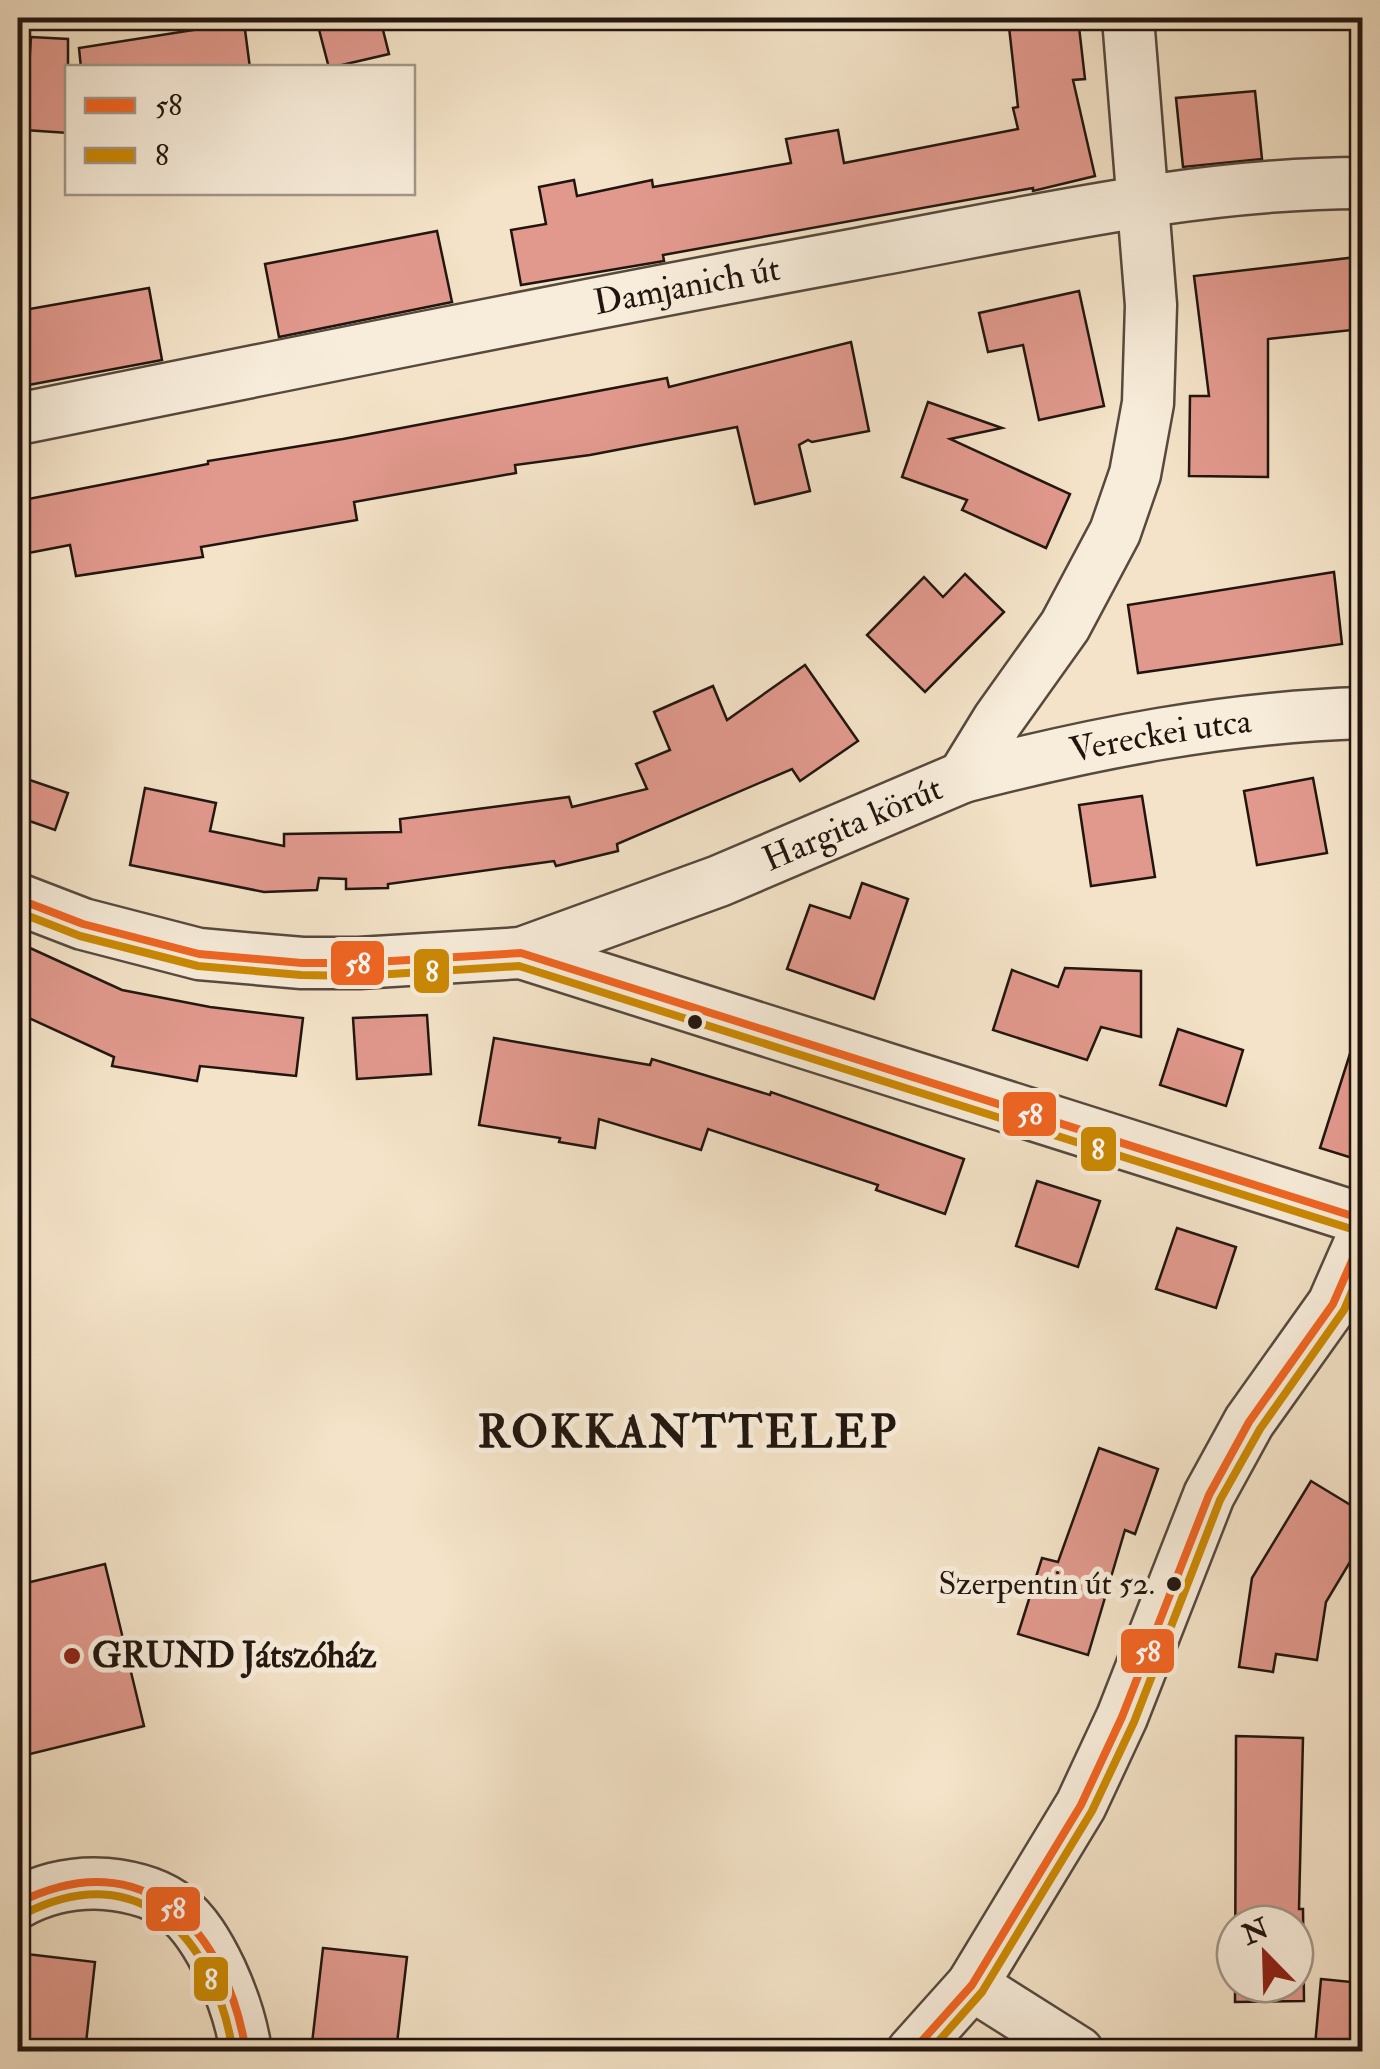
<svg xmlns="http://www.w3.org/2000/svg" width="1380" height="2069" font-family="'IM FELL Double Pica',serif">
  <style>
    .building { fill: #e1998d; stroke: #21160f; stroke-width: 2.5; fill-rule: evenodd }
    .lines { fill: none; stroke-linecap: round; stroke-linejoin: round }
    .minor-casing { stroke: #56493d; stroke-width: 55 }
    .minor { stroke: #f8eddb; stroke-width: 50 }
    .bus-1-casing { stroke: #f8eddb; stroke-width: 15 }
    .bus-2-casing { stroke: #f8eddb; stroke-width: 15 }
    .bus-1 { stroke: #f26522; stroke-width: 8 }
    .bus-2 { stroke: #cc8903; stroke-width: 8 }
    .bus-dot { fill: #21160f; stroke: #f8eddb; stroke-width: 4 }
    .poi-dot { fill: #8f2418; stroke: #f8eddb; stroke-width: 4 }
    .labels { text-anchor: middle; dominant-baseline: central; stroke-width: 10; stroke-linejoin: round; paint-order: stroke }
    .bus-label { font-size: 32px; fill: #21160f; stroke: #f8eddb; text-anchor: end }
    .street-label { font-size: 35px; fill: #21160f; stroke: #f8eddb }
    .poi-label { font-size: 35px; font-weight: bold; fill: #21160f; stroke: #f8eddb; text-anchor: start }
    .district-label { font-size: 45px; font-weight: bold; letter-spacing: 2.5px; fill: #21160f; stroke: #f8eddb }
    .line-badge { stroke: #f8eddb; stroke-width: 4 }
    .badge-label { font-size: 28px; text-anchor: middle; font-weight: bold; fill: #fff }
  </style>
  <rect width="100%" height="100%" fill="#f4e3c8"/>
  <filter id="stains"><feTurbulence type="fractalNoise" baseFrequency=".002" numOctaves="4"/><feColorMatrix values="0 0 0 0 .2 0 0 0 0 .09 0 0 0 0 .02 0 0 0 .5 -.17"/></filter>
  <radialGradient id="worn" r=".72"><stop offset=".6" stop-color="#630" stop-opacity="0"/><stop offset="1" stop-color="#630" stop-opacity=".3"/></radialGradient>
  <g class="building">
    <path d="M316,18H380L389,54L329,68Z"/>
    <path d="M1008,18H1078L1085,79L1073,80L1095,176L1033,191V188L663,255L664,261L521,285L511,230L546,224L539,187L574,180L577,196L652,180L653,187L791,163L786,139L838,130L844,163L1018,129L1013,108L1018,107Z"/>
    <path d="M244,22L250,68H81L79,48Z"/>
    <path d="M31,37L68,39V133L25,130Z"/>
    <path d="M1255,91L1262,159L1183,167L1176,98Z"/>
    <path d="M437,231L452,302L279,337L265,264Z"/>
    <path d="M1357,257L1362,329L1268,339V477L1189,476L1190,396H1209L1194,276Z"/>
    <path d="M149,288L162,360L18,387V311Z"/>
    <path d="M1079,291L1104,406L1039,420L1023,345L988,352L979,313Z"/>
    <path d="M851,342L869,431L812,442L808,440L799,445L810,491L755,504L737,427L590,455L515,465L516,473L354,502L357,520L201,547L203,557L76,576L70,545L18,555V501L208,464V461L343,439L667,378L669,387Z"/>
    <path d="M928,402L1002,428L950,439L1070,494L1046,548L962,510L967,500L902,477Z"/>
    <path d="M1334,572L1342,644L1138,673L1128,605Z"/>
    <path d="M965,574L1004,612L925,692L867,635L924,577L943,597Z"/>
    <path d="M805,665L858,741L800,781L792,769L617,844L618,851L556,866L554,861L388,884V888L346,889V879L319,878L317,890L264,892L130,865L145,788L216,803L210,831L284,846V834L401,832L400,819L569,797L572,807L647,789L636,764L670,750L654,712L713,686L727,720Z"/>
    <path d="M18,776L68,793L55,830L18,817Z"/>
    <path d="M1313,778L1327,853L1257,865L1244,791Z"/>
    <path d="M1142,796L1155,877L1091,886L1079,805Z"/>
    <path d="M862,883L908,899L874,999L787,969L810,905L850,918Z"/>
    <path d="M30,948L122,990L210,1007L303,1018L296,1076L200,1066L197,1081L112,1066L114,1057L18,1013V977Z"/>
    <path d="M1065,968L1141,971V1037L1101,1027L1087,1060L993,1030L1012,970L1058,987Z"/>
    <path d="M427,1015L431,1074L357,1079L353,1018Z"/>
    <path d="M1178,1029L1243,1050L1226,1106L1160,1085Z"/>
    <path d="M494,1038L650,1065L652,1059L770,1095L771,1092L964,1159L945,1214L876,1190L878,1185L708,1129L701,1150L599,1119L595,1148L559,1142L560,1138L479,1125Z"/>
    <path d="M1355,1038L1362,1039V1161L1320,1148Z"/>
    <path d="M1037,1181L1100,1201L1078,1267L1016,1246Z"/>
    <path d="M1177,1228L1236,1247L1216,1308L1156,1289Z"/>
    <path d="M1099,1448L1158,1469L1135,1534L1125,1530L1088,1655L1018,1634L1042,1558L1058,1562Z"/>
    <path d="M1311,1481L1362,1512V1542L1326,1602L1317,1660L1276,1654L1273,1672L1239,1667L1252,1578Z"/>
    <path d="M105,1564L144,1726L18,1757V1585Z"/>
    <path d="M1236,1736L1303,1738L1299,1909H1303L1304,2001L1235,2002ZM1235,1924H1295V1984H1235Z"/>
    <path d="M323,1948L407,1957L396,2052H311Z"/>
    <path d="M18,1953L95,1962L85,2052H18Z"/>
    <path d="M1321,1979L1362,1983L1356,2050L1315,2046Z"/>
  </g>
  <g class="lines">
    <g class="minor-casing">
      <g id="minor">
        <path id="s1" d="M18,419C299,362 580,305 862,253C1027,223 1194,183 1362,183"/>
        <path id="s2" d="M963,777C1094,743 1227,717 1362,713"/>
        <path id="s3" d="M18,899L83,924L199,954L302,963H359L521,953L719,881L963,777L998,720L1065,626L1115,532L1135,474L1148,403L1151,305L1128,18"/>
        <path d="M521,953L1362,1219"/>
        <path d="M18,1903C45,1888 75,1882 106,1884C170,1890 194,1915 221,1971C233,1997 242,2023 246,2052"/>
        <path d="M972,1985L1078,2052"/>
        <path d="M912,2052L972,1985L1081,1805L1122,1717L1209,1495L1249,1422L1333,1304L1362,1238"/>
      </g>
    </g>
    <use href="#minor" class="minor"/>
    <g class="bus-1-casing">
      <g id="bus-1">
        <path d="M18,899L83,924L199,954L302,963H359L521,953L1362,1219"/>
        <path d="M18,1903C145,1839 227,1931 246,2052"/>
        <path d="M912,2052L972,1985L1081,1805L1122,1717L1209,1495L1249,1422L1333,1304L1362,1238"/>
      </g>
    </g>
    <g class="bus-2-casing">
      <g id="bus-2">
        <path d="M18,912L80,936L198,966L301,975L359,976L519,966L1358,1231"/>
        <path d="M24,1914C141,1854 215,1940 233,2052"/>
        <path d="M929,2052L982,1992L1092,1811L1134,1722L1220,1500L1260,1429L1344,1310L1362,1268"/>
      </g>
    </g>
    <use href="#bus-1" class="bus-1"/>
    <use href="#bus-2" class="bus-2"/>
  </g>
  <g class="bus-dot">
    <circle cx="695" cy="1022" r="9"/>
    <circle cx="1174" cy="1584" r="9"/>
  </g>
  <circle class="poi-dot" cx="72" cy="1656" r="10"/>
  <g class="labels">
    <g class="bus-label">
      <text x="1155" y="1584">Szerpentin út 52.</text>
    </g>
    <g class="street-label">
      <text stroke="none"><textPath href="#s1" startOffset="682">Damjanich út</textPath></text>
      <text stroke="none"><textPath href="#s2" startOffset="202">Vereckei utca</textPath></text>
      <text stroke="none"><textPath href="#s3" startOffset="868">Hargita körút</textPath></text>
    </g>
    <g class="poi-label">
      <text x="92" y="1656">GRUND Játszóház</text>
    </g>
    <g class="district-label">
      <text x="688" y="1433">ROKKANTTELEP</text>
    </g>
  </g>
  <g class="line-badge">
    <rect x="329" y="939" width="57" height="48" rx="10" fill="#f26522"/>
    <rect x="412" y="947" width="39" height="48" rx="10" fill="#cc8903"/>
    <rect x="1001" y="1090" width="57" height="48" rx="10" fill="#f26522"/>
    <rect x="1079" y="1125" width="39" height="48" rx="10" fill="#cc8903"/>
    <rect x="1119" y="1627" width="57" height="48" rx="10" fill="#f26522"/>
    <rect x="144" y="1885" width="58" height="48" rx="10" fill="#f26522"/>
    <rect x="192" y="1955" width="38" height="48" rx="10" fill="#cc8903"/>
  </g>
  <g class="badge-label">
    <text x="358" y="973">58</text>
    <text x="432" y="981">8</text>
    <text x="1030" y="1124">58</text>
    <text x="1098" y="1159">8</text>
    <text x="1148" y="1661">58</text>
    <text x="173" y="1918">58</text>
    <text x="211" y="1989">8</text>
  </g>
  <rect width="1380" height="2069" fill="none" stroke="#f4e3c8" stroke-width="60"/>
  <rect x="20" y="20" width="1340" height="2029" fill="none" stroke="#21160f" stroke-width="5"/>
  <rect x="30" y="30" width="1320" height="2009" fill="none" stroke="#21160f" stroke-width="2.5"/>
  <rect x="65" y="65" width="350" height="130" fill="#f8eddb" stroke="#a29789" stroke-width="2.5"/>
  <rect x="85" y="98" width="50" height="15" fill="#f26522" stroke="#a29789" stroke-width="2.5"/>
  <text x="155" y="115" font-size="30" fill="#21160f">58</text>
  <rect x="85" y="148" width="50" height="15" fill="#cc8903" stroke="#a29789" stroke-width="2.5"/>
  <text x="155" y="165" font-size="30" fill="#21160f">8</text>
  <g transform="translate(1265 1954) rotate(337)"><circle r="48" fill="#f8eddb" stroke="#a29789" stroke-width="2.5"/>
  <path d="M0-8L18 38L0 25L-18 38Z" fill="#8f2418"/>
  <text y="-15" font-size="28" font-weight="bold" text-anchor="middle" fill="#21160f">N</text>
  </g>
  <rect width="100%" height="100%" filter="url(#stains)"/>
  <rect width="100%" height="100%" fill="url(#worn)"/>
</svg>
